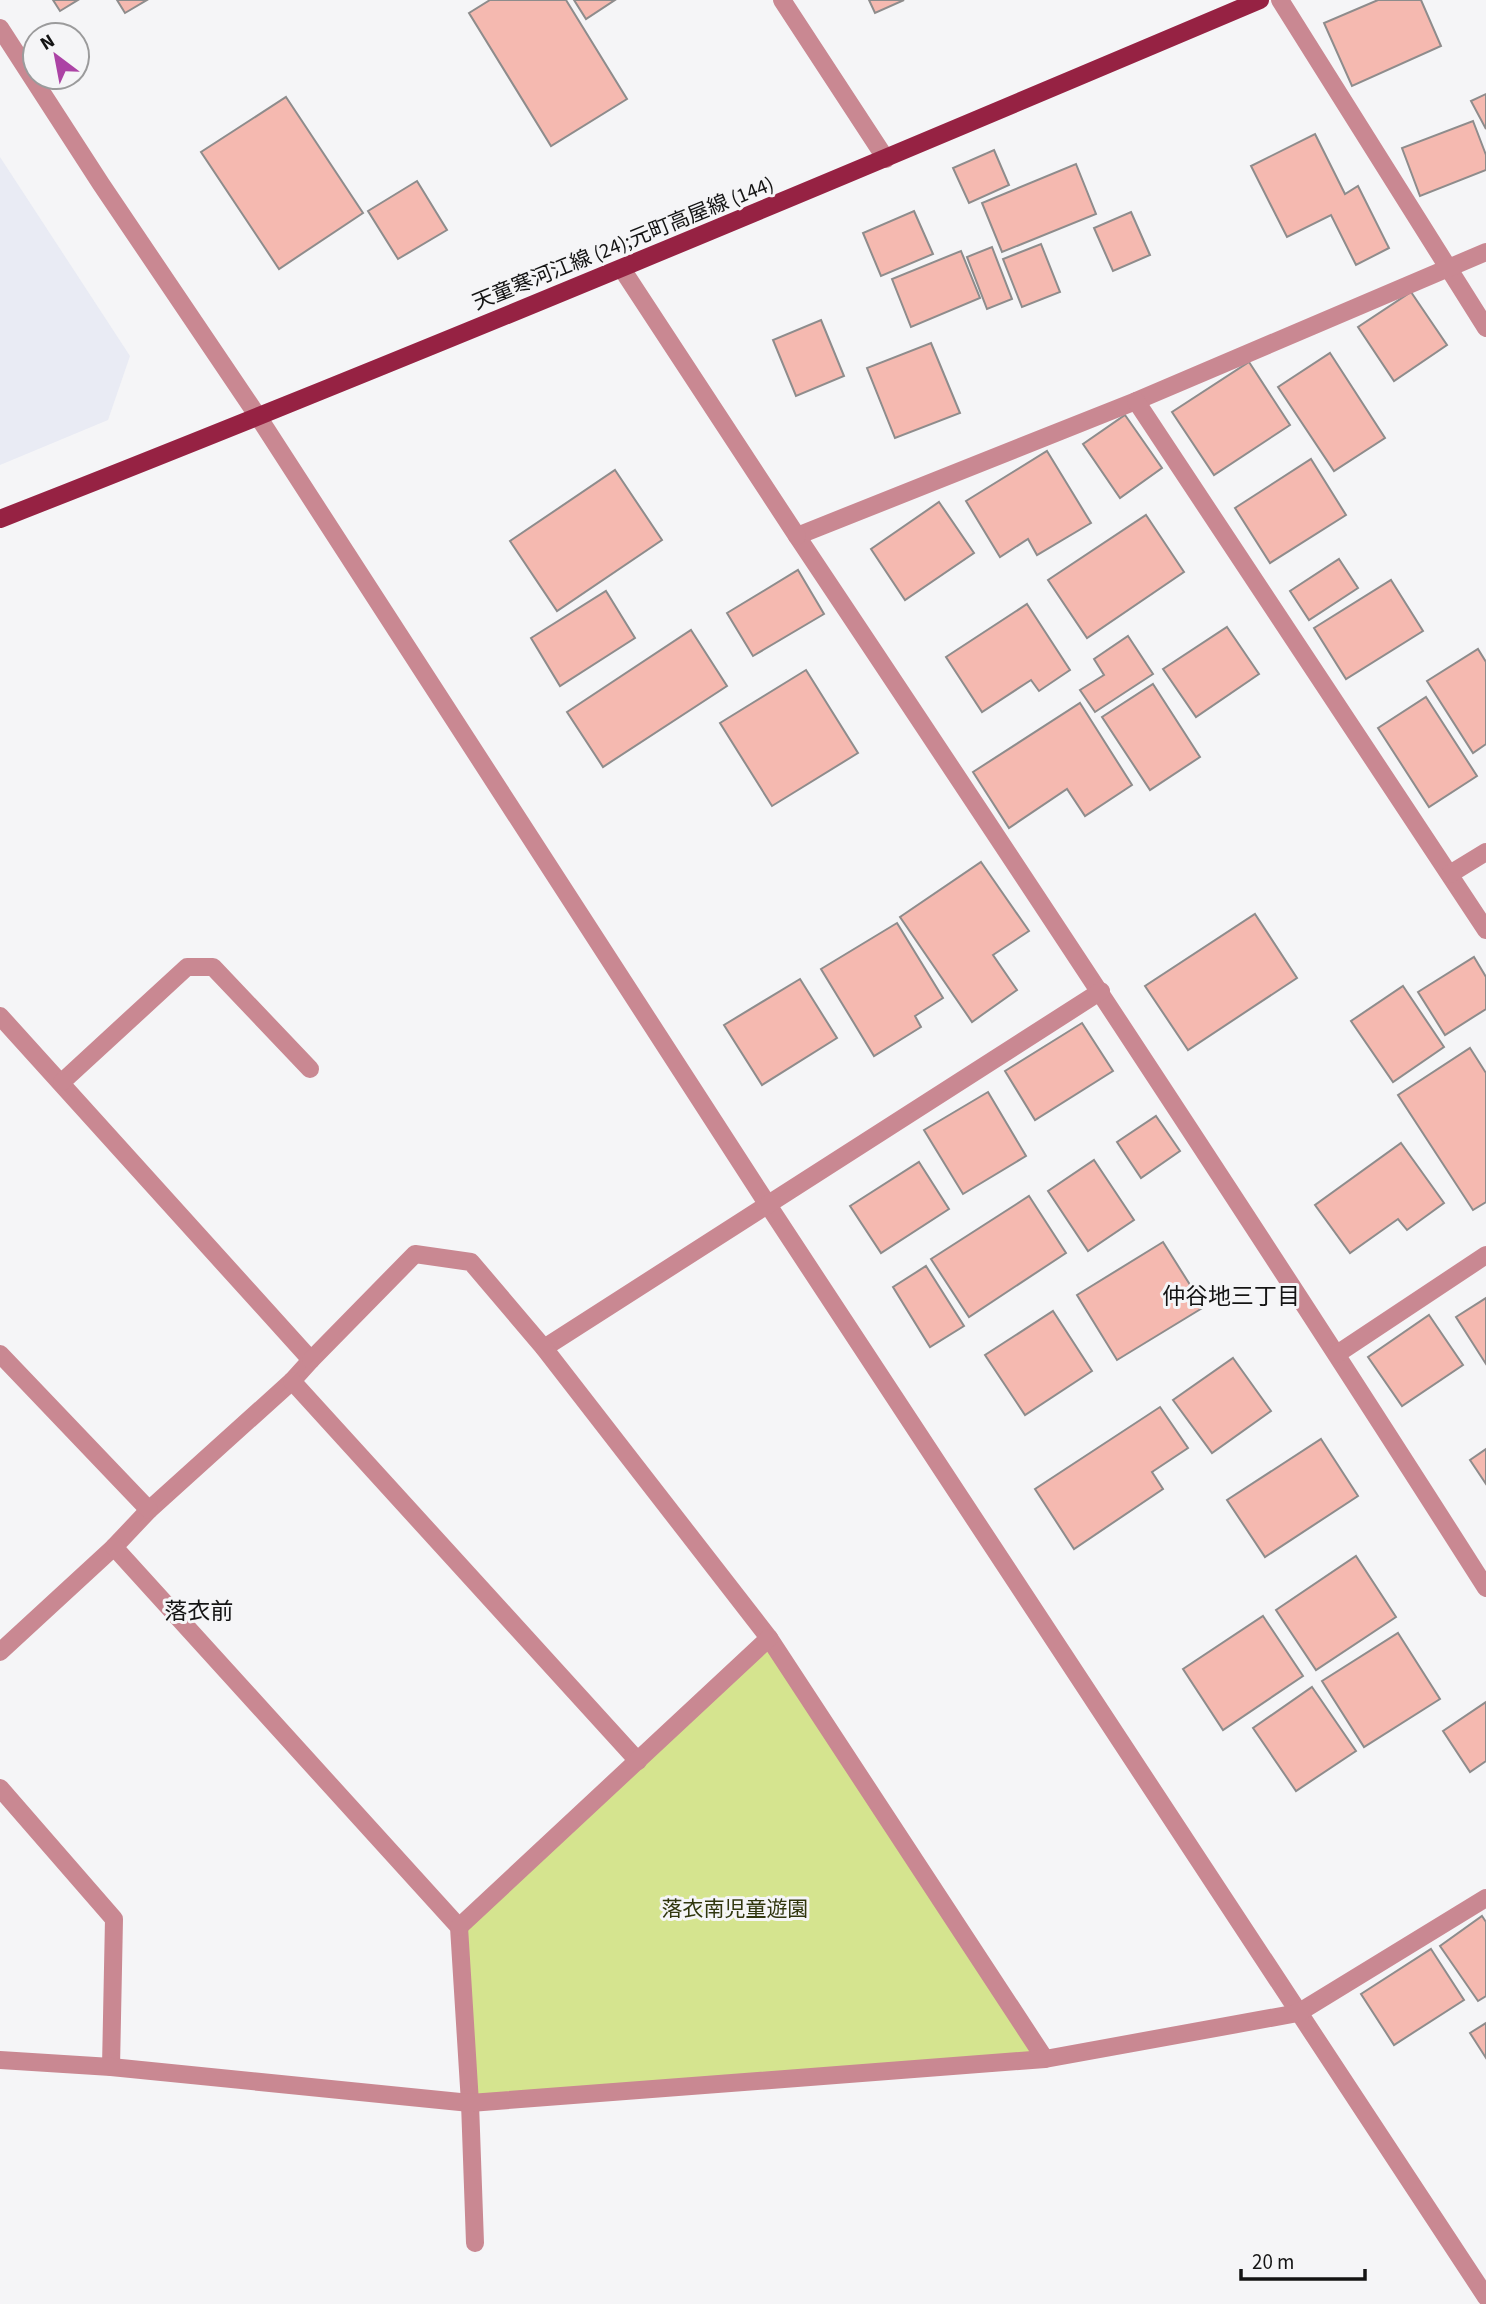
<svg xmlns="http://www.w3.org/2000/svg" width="1486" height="2304" font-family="'Source Sans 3','Noto Sans JP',sans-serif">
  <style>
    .built { fill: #e9ebf4 }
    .green { fill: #d5e48f }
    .building { fill: #f5b9b0; stroke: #8e8c8c; stroke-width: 2 }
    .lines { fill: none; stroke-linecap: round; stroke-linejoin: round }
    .minor { stroke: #c98892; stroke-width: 18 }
    .major { stroke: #962243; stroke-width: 18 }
    .labels { text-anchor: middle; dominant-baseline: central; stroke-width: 6; stroke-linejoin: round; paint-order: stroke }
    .street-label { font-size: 21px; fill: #141414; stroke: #f5f5f7 }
    .park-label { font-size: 21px; fill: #30360e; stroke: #f5f5f7 }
    .neighbourhood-label { font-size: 23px; fill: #141414; stroke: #f5f5f7 }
  </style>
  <rect width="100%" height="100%" fill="#f5f5f7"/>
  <path class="built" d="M0,157L130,356L108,420L0,465Z"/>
  <path class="green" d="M769,1638L1045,2059L470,2103L459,1927Z"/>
  <g class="building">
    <path d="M53,0H78L60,11Z"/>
    <path d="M117,0H147L125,13Z"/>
    <path d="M490,0H566L627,99L551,146L469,13Z"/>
    <path d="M574,0H615L586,19Z"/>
    <path d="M869,0H904L875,13Z"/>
    <path d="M1378,0H1421L1441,46L1352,86L1324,23Z"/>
    <path d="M1486,94V129L1471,101Z"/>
    <path d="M286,97L363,213L279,269L201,152Z"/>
    <path d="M1473,121L1486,155V170L1420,196L1402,148Z"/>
    <path d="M1315,134L1345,194L1358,186L1389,248L1356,265L1331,215L1287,237L1251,166Z"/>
    <path d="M994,150L1009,185L969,203L953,168Z"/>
    <path d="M1076,164L1096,214L1002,252L982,203Z"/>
    <path d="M417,181L447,230L398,259L368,211Z"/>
    <path d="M914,211L933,254L881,276L863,233Z"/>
    <path d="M1131,212L1150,255L1113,271L1094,228Z"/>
    <path d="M1041,244L1060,292L1022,307L1003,259Z"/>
    <path d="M992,247L1012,299L987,309L967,257Z"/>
    <path d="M961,251L980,298L911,327L892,279Z"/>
    <path d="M1411,292L1447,345L1394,381L1358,327Z"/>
    <path d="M821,320L844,376L796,396L773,340Z"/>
    <path d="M931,343L960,413L895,438L867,368Z"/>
    <path d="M1330,353L1385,438L1334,471L1278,387Z"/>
    <path d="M1249,362L1290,425L1214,475L1172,412Z"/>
    <path d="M1125,415L1162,468L1120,498L1083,444Z"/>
    <path d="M1047,451L1091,523L1037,555L1028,539L1000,557L966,501Z"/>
    <path d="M1311,459L1346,515L1270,563L1235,508Z"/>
    <path d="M615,470L662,540L557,611L510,541Z"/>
    <path d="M939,502L974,553L905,600L871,549Z"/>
    <path d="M1146,515L1184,572L1087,638L1048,580Z"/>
    <path d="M1339,559L1358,588L1309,620L1290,591Z"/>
    <path d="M798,570L824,614L753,656L727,613Z"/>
    <path d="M1391,580L1423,631L1346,679L1314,628Z"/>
    <path d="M606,591L635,638L560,686L531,638Z"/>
    <path d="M1027,604L1070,670L1039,691L1031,680L982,712L946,657Z"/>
    <path d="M1227,627L1259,674L1196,717L1163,669Z"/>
    <path d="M691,630L727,686L603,767L567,712Z"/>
    <path d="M1128,636L1153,674L1095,712L1080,690L1104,675L1094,659Z"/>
    <path d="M1478,649L1486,662V744L1473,753L1427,681Z"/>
    <path d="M806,670L858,753L772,806L720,723Z"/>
    <path d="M1153,684L1200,757L1150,790L1102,717Z"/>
    <path d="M1426,697L1477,776L1429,807L1378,728Z"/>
    <path d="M1080,703L1132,785L1085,816L1067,789L1009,828L973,772Z"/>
    <path d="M981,862L1029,931L993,955L1017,990L972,1022L900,917Z"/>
    <path d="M1255,914L1297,978L1188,1050L1145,986Z"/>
    <path d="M897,923L943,998L915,1016L921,1027L874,1056L821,969Z"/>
    <path d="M1474,957L1486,977V1009L1445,1035L1418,992Z"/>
    <path d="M800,979L837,1038L762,1085L724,1025Z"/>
    <path d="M1403,986L1444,1047L1393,1082L1351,1021Z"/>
    <path d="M1082,1023L1113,1071L1035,1120L1005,1071Z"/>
    <path d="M1470,1048L1486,1073V1202L1473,1210L1398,1095Z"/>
    <path d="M988,1092L1026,1156L963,1194L924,1130Z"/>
    <path d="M1156,1116L1180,1151L1141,1178L1117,1142Z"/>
    <path d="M1401,1143L1444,1203L1407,1230L1398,1219L1350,1253L1315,1205Z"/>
    <path d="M1094,1160L1134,1220L1088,1251L1048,1191Z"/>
    <path d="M919,1162L949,1209L881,1253L850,1206Z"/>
    <path d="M1029,1196L1066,1253L969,1317L931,1259Z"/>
    <path d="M1163,1242L1204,1307L1117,1360L1077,1295Z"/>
    <path d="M926,1266L964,1326L930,1347L893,1287Z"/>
    <path d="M1486,1298V1364L1456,1317Z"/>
    <path d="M1053,1311L1092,1371L1025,1415L985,1355Z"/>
    <path d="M1429,1315L1463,1365L1402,1406L1368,1357Z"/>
    <path d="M1233,1358L1271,1411L1212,1453L1173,1400Z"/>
    <path d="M1160,1407L1188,1448L1152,1472L1163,1489L1074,1549L1035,1489Z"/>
    <path d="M1321,1439L1358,1496L1265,1557L1227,1500Z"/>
    <path d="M1486,1449V1484L1470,1460Z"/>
    <path d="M1356,1556L1396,1617L1316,1670L1276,1610Z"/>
    <path d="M1263,1616L1303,1676L1223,1730L1183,1669Z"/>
    <path d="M1398,1633L1440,1699L1364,1747L1322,1681Z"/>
    <path d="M1312,1687L1356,1751L1296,1791L1253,1728Z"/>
    <path d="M1486,1702V1761L1470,1772L1443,1731Z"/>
    <path d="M1482,1916L1486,1922V1996L1478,2001L1440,1946Z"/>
    <path d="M1431,1949L1464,2000L1394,2045L1361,1994Z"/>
    <path d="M1486,2023V2058L1470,2033Z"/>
  </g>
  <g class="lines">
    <g class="minor">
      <path d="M782,0L886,159"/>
      <path d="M1280,0L1486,328"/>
      <path d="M0,28L101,184L259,418L768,1205L1486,2297"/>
      <path d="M1486,252L1136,401L797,536C1030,885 1261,1234 1486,1588"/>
      <path d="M622,269L797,536"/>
      <path d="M1136,401L1486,930"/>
      <path d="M1450,874L1486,852"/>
      <path d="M0,1016L311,1360L292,1381L149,1510L114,1547L0,1652"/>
      <path d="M62,1082L187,967H213L310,1069"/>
      <path d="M544,1348L1101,991"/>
      <path d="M0,1354L149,1510"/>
      <path d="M1337,1354L1486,1255"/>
      <path d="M311,1360L415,1254L471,1262L544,1348L769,1638L1045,2059"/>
      <path d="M292,1381L638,1761"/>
      <path d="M114,1547L459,1927L470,2103L475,2243"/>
      <path d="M0,1788L114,1919L111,2067"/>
      <path d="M459,1927L769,1638"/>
      <path d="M0,2060L111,2067L470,2103L1045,2059L1298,2013L1486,1898"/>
    </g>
    <path class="major" d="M0,519C423,353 842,177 1260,0"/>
  </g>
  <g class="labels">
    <g class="street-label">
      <text transform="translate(623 243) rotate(-22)">天童寒河江線 (24);元町高屋線 (144)</text>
    </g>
    <g class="park-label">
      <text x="735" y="1909">落衣南児童遊園</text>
    </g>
    <g class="neighbourhood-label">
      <text x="1231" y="1296">仲谷地三丁目</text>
      <text x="199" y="1611">落衣前</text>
    </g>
  </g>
  <g transform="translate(56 56) rotate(328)"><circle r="33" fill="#f5f5f7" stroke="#9b9b9c" stroke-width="2"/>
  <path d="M0-5L12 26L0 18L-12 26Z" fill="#ac43a5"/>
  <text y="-10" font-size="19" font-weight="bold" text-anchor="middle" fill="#141414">N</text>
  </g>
  <path d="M1241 2269v10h124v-10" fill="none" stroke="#141414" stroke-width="3.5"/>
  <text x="1252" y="2269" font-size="21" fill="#141414" stroke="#f5f5f7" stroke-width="5" paint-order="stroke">20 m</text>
</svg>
